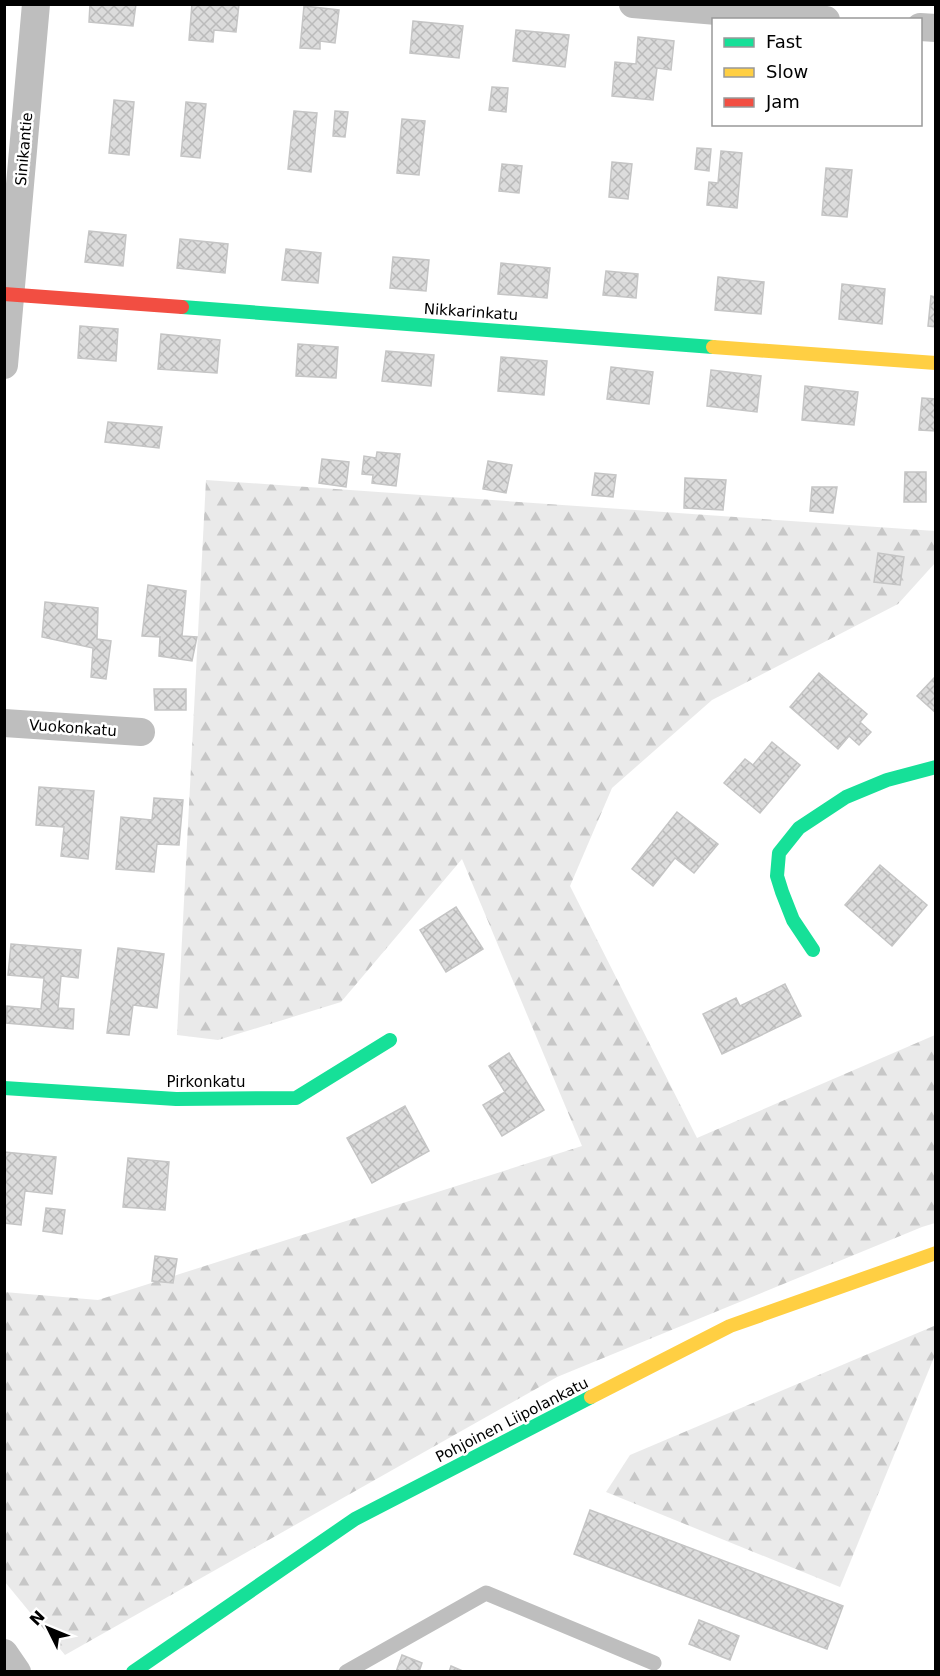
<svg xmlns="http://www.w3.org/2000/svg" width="940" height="1676" font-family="'DejaVu Sans',sans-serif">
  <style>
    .forest { fill: url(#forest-firs) }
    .building { fill: url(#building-cross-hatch); stroke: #c5c5c5; stroke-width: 1.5 }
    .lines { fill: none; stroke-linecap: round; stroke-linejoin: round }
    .lane { stroke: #bebebe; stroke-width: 15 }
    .street { stroke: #bebebe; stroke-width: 28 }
    .fast { stroke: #16e098; stroke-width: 14 }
    .slow { stroke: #ffcf43; stroke-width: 14 }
    .jam { stroke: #f24e42; stroke-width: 14 }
    .labels { text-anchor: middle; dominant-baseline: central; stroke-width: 5; stroke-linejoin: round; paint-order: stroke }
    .street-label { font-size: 15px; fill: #000; stroke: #fff }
  </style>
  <defs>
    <pattern id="forest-firs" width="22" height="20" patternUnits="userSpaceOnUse" patternTransform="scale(1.5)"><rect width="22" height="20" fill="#eaeaea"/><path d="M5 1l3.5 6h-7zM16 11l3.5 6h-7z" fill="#c7c7c7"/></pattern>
    <pattern id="building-cross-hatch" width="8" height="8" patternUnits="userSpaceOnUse" patternTransform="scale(1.5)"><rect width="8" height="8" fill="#dcdcdc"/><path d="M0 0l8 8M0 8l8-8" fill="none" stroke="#bbb"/></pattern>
  </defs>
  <rect width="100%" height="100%" fill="#fff"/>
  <g class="forest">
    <path d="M206,480L935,531V563L898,604L712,700L612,788L570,886L697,1138L935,1035V1223L922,1227L557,1377L65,1655L5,1582L4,1292L98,1300L582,1146L462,859L341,1002L218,1040L177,1035Z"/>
    <path d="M934,1326L936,1333L935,1355L840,1587L606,1492L630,1455Z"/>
  </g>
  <g class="building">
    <path d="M90,4H136L133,26L89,22Z"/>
    <path d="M192,4H239L236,32L214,30L213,42L189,40Z"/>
    <path d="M304,6L339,10L335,43L320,41V49L300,48Z"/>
    <path d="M413,21L463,26L459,58L410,53Z"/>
    <path d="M516,30L569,35L565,67L513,61Z"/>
    <path d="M638,37L674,41L671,70L657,68L653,100L612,96L615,62L636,64Z"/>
    <path d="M492,87L508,88L506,112L489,110Z"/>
    <path d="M114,100L134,102L129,155L109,153Z"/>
    <path d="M186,102L206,104L200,158L181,156Z"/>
    <path d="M294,111L317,113L311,172L288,169Z"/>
    <path d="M335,111L348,112L345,137L333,136Z"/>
    <path d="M402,119L425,121L419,175L397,173Z"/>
    <path d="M697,148L711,149L709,171L695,169Z"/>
    <path d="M721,151L742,153L737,208L707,205L709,182L718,183Z"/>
    <path d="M612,162L632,164L628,199L609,197Z"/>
    <path d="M502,164L522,166L519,193L499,191Z"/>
    <path d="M826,168L852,170L847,217L822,215Z"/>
    <path d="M89,231L126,235L123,266L85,262Z"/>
    <path d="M180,239L228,244L225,273L177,268Z"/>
    <path d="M286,249L321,253L318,283L282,280Z"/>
    <path d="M393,257L429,260L426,291L390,288Z"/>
    <path d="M501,263L550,268L547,298L498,294Z"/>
    <path d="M606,271L638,274L636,298L603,295Z"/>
    <path d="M718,277L764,282L761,314L715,310Z"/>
    <path d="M842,284L885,289L882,324L839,319Z"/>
    <path d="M931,296L936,297V327L928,326Z"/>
    <path d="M80,326L118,329L116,361L78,358Z"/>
    <path d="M161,334L220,340L217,373L158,369Z"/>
    <path d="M298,344L338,347L336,378L296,376Z"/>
    <path d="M386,351L434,355L431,386L382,381Z"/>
    <path d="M501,357L547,361L544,395L498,391Z"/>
    <path d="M611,367L653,372L649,404L607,399Z"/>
    <path d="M711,370L761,376L757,412L707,406Z"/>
    <path d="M805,386L858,392L854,425L802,420Z"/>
    <path d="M922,398L936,399V431L919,430Z"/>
    <path d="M108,422L162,427L159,448L105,442Z"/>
    <path d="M377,452L400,454L396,486L372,483L373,475L362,474L364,456L376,458Z"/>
    <path d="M322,459L349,462L346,487L319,483Z"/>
    <path d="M488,461L512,465L506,493L483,489Z"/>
    <path d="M905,472H926V502H904Z"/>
    <path d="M595,473L616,475L613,497L592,495Z"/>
    <path d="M685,478L726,480L723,510L684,508Z"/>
    <path d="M812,487H837L833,513L810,511Z"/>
    <path d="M878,553L904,557L900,585L874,582Z"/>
    <path d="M148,585L186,591L182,636L197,637L192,661L159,656L160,637L142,636Z"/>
    <path d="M45,602L98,608L97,639L111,641L106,679L91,677L93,648L42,637Z"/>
    <path d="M819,673L867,714L860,722L871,732L859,745L849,736L838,749L790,707Z"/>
    <path d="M936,676V713L917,696Z"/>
    <path d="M154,689H186V710H155Z"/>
    <path d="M772,742L800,765L760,813L724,783L745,759L753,765Z"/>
    <path d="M39,787L94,791L88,859L61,856L64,827L36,825Z"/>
    <path d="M154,798L183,800L179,845L157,844L154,872L116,869L121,817L152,820Z"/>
    <path d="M677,812L718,844L694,873L675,858L653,886L632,869Z"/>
    <path d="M880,865L927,905L892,946L845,905Z"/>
    <path d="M456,907L483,949L446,972L420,930Z"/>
    <path d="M11,944L81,950L78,978L61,976L58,1008L74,1009L73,1029L6,1023L7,1006L41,1009L44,978L8,975Z"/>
    <path d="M118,948L164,954L157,1008L133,1005L129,1035L107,1033Z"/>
    <path d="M785,984L801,1016L722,1054L703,1014L736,998L740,1006Z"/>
    <path d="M509,1053L544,1110L502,1136L483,1105L505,1092L489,1066Z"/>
    <path d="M405,1106L429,1151L372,1183L347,1138Z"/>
    <path d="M4,1152L56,1157L52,1194L25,1191L21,1225L4,1223Z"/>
    <path d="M128,1158L169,1162L165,1210L123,1207Z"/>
    <path d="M46,1208L65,1210L62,1234L43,1231Z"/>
    <path d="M155,1256L177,1259L173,1283L152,1281Z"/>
    <path d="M590,1510L843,1606L827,1649L574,1554Z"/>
    <path d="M699,1620L739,1636L730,1660L689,1644Z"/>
    <path d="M402,1655L422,1663L419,1672H396Z"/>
    <path d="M451,1666L465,1672H449Z"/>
  </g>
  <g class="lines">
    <path class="lane" d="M346,1672L486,1593L654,1663"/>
    <g class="street">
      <path d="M633,4L826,20"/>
      <path d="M920,27L936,28"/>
      <path d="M4,365L36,4"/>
      <path d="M4,723L141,732"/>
      <path d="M4,1653L17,1672"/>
    </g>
    <g class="fast">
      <path d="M182,307L713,347"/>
      <path d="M813,950L793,920L782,892L777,876L779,853L799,828L846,797L887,780L936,767"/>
      <path d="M4,1088L176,1099L296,1098L390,1040"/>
      <path d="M133,1672L355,1519L591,1397"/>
    </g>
    <g class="slow">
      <path d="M713,347L936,363"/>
      <path d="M591,1397L730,1326L936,1253"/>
    </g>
    <path class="jam" d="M4,294L182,307"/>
  </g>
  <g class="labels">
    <g class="street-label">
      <text transform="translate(24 149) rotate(-85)">Sinikantie</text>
      <text transform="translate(471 312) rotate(4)">Nikkarinkatu</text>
      <text transform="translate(73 728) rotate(4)">Vuokonkatu</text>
      <text x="206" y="1082">Pirkonkatu</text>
      <text transform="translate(512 1420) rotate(-27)">Pohjoinen Liipolankatu</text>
    </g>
  </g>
  <rect width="940" height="1676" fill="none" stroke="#000000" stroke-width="12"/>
  <rect x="712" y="18" width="210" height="108" fill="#ffffff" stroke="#999999" stroke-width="1.5"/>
  <rect x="724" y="38" width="30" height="9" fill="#16e098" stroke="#999999" stroke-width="1.5"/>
  <text x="766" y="48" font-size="18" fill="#000000">Fast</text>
  <rect x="724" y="68" width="30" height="9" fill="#ffcf43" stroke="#999999" stroke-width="1.5"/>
  <text x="766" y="78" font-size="18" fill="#000000">Slow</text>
  <rect x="724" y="98" width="30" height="9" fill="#f24e42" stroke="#999999" stroke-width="1.5"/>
  <text x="766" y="108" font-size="18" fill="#000000">Jam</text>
  <g transform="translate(48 1628) rotate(313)" stroke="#ffffff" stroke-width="4.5" paint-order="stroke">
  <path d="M0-4.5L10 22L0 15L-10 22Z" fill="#000000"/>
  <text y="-9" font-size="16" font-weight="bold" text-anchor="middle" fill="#000000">N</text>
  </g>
</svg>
